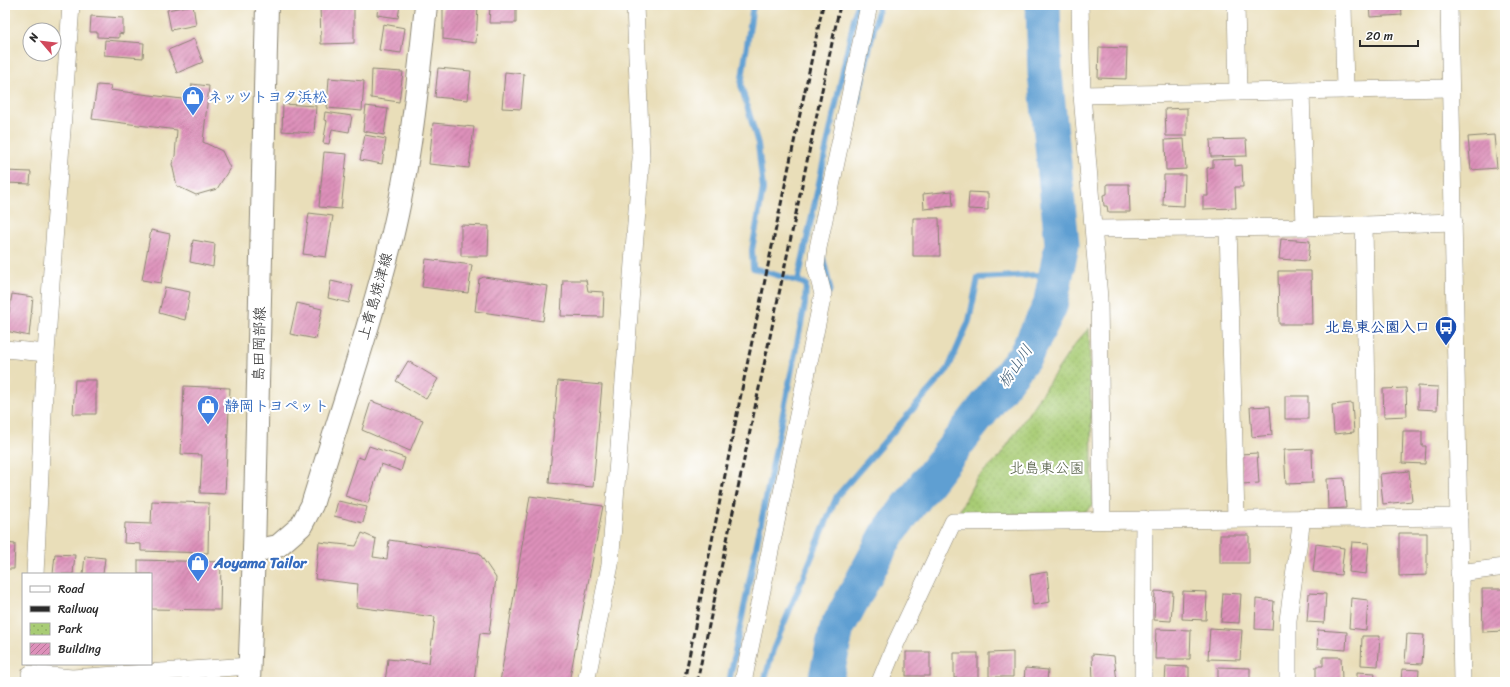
<svg xmlns="http://www.w3.org/2000/svg" width="1510" height="687" font-family="Sriracha,'Klee One',sans-serif">
  <style>
    .park { fill: url(#park-dots); stroke: #6a7c50 }
    .lines { fill: none; stroke-linecap: round; stroke-linejoin: round }
    .stream { stroke: #5f9fd2; stroke-width: 6 }
    .river { stroke: #5f9fd2; stroke-width: 35 }
    .building { fill: url(#building-hatch) }
    .minor-casing { stroke: #8a8472; stroke-width: 18 }
    .secondary-casing { stroke: #8a8472; stroke-width: 24 }
    .minor { stroke: #fff; stroke-width: 17 }
    .secondary { stroke: #fff; stroke-width: 22 }
    .rail { stroke: #2b2b2b; stroke-width: 3; stroke-dasharray: 6 3; stroke-linecap: butt }
    .labels { text-anchor: middle; dominant-baseline: central; stroke-width: 4; stroke-linejoin: round; paint-order: stroke }
    .shop-label { font-size: 15px; font-weight: bold; fill: #366cbe; stroke: #fff; text-anchor: start }
    .street-label { font-size: 15px; fill: #2b2b2b; stroke: #fff }
    .transit-label { font-size: 15px; font-weight: bold; fill: #164399; stroke: #fff; text-anchor: end }
    .park-label { font-size: 15px; fill: #505b41; stroke: #fff }
    .water-label { font-size: 16px; font-style: italic; fill: #425f76; stroke: #fff }
  </style>
  <defs>
    <pattern id="park-dots" width="8" height="8" patternUnits="userSpaceOnUse"><rect width="8" height="8" fill="#a8cc75"/><path d="M2 2h.1M6 6h.1" fill="none" stroke="#91af65" stroke-width="1.8" stroke-linecap="round"/></pattern>
    <pattern id="building-hatch" width="6" height="6" patternUnits="userSpaceOnUse"><rect width="6" height="6" fill="#dd90ba"/><path d="M-1 1l2-2M0 6l6-6M5 7l2-2" fill="none" stroke="#b37697"/></pattern>
  </defs>
  <rect width="100%" height="100%" fill="#fff"/>
  <filter id="ink" filterUnits="userSpaceOnUse"><feTurbulence type="fractalNoise" baseFrequency=".025" numOctaves="2"/><feDisplacementMap in="SourceGraphic" scale="8" xChannelSelector="R" yChannelSelector="G"/><feConvolveMatrix kernelMatrix="1 2 1 2 8 2 1 2 1" color-interpolation-filters="sRGB"/></filter>
  <filter id="wash" filterUnits="userSpaceOnUse"><feTurbulence type="fractalNoise" baseFrequency=".012" numOctaves="4" result="noise"/><feDisplacementMap in="SourceGraphic" scale="16" xChannelSelector="R" yChannelSelector="G"/><feGaussianBlur stdDeviation="0.9" result="paint"/><feColorMatrix in="noise" values="0 0 0 0 0 0 0 0 0 0 0 0 0 0 0 0 0 1.4 0 .05"/><feComposite in="paint" operator="in"/></filter>
  <g filter="url(#wash)">
    <rect width="100%" height="100%" fill="#e9deb9"/>
    <path class="park" d="M1089,328L1093,505L1086,512L966,515L960,510L976,479L1000,456L1074,345Z"/>
    <g class="lines">
      <g class="stream">
        <path d="M849,140L879,5"/>
        <path d="M823,258L830,288L829,292"/>
        <path d="M798,281L857,5"/>
        <path d="M729,682L805,304L806,284L753,268L752,250L763,189L758,144L741,85L753,5"/>
        <path d="M764,682L773,650L837,496L948,369L969,321L978,278L1056,274"/>
      </g>
      <path class="river" d="M825,682L837,628L888,533L1026,354L1050,306L1062,244L1045,74L1043,5"/>
    </g>
    <g id="blocks">
      <g class="building">
        <path d="M193,5L196,25L171,30L167,10Z"/>
        <path d="M320,5H354V43L321,44Z"/>
        <path d="M378,5H400L398,18L377,15Z"/>
        <path d="M443,5H478L476,43L443,39Z"/>
        <path d="M490,5H516V23H489Z"/>
        <path d="M1369,5H1401L1402,15L1370,17Z"/>
        <path d="M91,16L123,18V34L119,33V38L97,37V32H90Z"/>
        <path d="M383,24L405,28L401,53L379,50Z"/>
        <path d="M194,39L203,62L177,73L168,50Z"/>
        <path d="M105,40L144,43L143,58L104,55Z"/>
        <path d="M1099,47L1127,48L1126,79L1098,78Z"/>
        <path d="M438,68L471,71L468,100L435,97Z"/>
        <path d="M372,70L403,72L399,102L371,98Z"/>
        <path d="M505,72L524,74L521,109L502,108Z"/>
        <path d="M329,78L364,81L362,111L327,108Z"/>
        <path d="M192,84L209,86L203,142L222,151L230,168L217,189L196,195L177,186L172,164L175,156L177,130L92,119L97,85L111,86L110,90L190,100Z"/>
        <path d="M283,104L316,106L314,133L282,131Z"/>
        <path d="M366,106L388,109L384,135L363,131Z"/>
        <path d="M1187,108V136H1166L1165,109Z"/>
        <path d="M325,112L352,116L349,132L332,129L329,144L323,143L327,121L324,120Z"/>
        <path d="M433,123L474,127L469,168L429,164Z"/>
        <path d="M365,135L386,139L382,164L360,160Z"/>
        <path d="M1494,135L1497,168L1471,170L1468,137Z"/>
        <path d="M1184,139L1186,169L1166,170L1165,140Z"/>
        <path d="M1246,139L1247,156L1211,157L1210,140Z"/>
        <path d="M324,152L347,154L341,209L319,207Z"/>
        <path d="M1235,159V166L1242,165L1243,187H1235L1236,208L1203,209V196H1208L1207,168L1213,167V160Z"/>
        <path d="M5,171L31,172L30,184L7,183L5,197Z"/>
        <path d="M1164,175H1185L1184,206L1163,205Z"/>
        <path d="M1107,184H1129L1130,212H1108L1107,206H1104L1103,195L1107,194Z"/>
        <path d="M952,191L953,206L924,209L923,194Z"/>
        <path d="M969,192L988,193V210L968,209Z"/>
        <path d="M309,213L333,216L326,257L303,254Z"/>
        <path d="M913,218H939L940,256H913Z"/>
        <path d="M461,225L489,226L488,256H461Z"/>
        <path d="M151,230L170,234L161,283L142,280Z"/>
        <path d="M1281,239L1310,241L1308,261L1279,259Z"/>
        <path d="M193,240L215,244L213,267L190,262Z"/>
        <path d="M426,259L472,265L468,293L422,287Z"/>
        <path d="M1278,271H1311L1312,324H1279Z"/>
        <path d="M484,277L548,286L543,321L475,311L479,279Z"/>
        <path d="M563,280H586L588,291L604,292L603,317L561,316Z"/>
        <path d="M331,281L353,286L349,303L328,298Z"/>
        <path d="M165,287L190,292L185,320L159,313Z"/>
        <path d="M12,294L33,297L29,336L6,331Z"/>
        <path d="M297,303L322,309L316,339L290,334Z"/>
        <path d="M408,361L438,379L426,399L396,381Z"/>
        <path d="M75,380H96V414H73Z"/>
        <path d="M558,381L602,385L593,487L549,483Z"/>
        <path d="M184,386L230,388L225,494L200,493L202,455L181,454Z"/>
        <path d="M1418,386L1438,387L1437,410L1418,409Z"/>
        <path d="M1406,388L1407,416L1384,417L1383,389Z"/>
        <rect x="1285" y="396" width="23" height="23"/>
        <path d="M371,401L423,420L410,451L362,430Z"/>
        <path d="M1352,403L1354,432L1334,434L1332,405Z"/>
        <path d="M1270,406L1272,435L1252,437L1250,407Z"/>
        <path d="M1403,431H1422V446H1426L1425,464L1402,463Z"/>
        <path d="M369,446L405,458L401,471L381,464L368,503L345,496L358,457L364,459Z"/>
        <path d="M1312,449L1313,483L1286,484L1284,450Z"/>
        <path d="M1257,453L1259,483L1242,484L1240,454Z"/>
        <path d="M1409,471L1412,501L1383,504L1380,474Z"/>
        <path d="M1344,478L1346,508L1328,509L1327,479Z"/>
        <path d="M530,496L603,506L569,682H500Z"/>
        <path d="M152,501L209,503L208,553L141,551V544L124,543L125,523L151,524Z"/>
        <path d="M338,501L367,507L363,523L334,516Z"/>
        <path d="M362,533L376,539L373,557L387,559L389,540L479,553L496,578L489,634L480,633L474,682H385L388,659L429,663L435,617L356,607L358,584L315,579L319,542L356,546Z"/>
        <path d="M1399,533H1427V575L1399,576Z"/>
        <rect x="1220" y="535" width="29" height="28"/>
        <path d="M1352,542L1369,543L1366,574L1349,572Z"/>
        <path d="M5,543L15,544L14,569H5Z"/>
        <path d="M1316,544L1344,548L1341,575L1313,572Z"/>
        <path d="M55,554L75,555L73,574H53Z"/>
        <path d="M85,556L105,558L103,574H83Z"/>
        <path d="M138,560L221,562L220,610L151,609V574H138Z"/>
        <path d="M1047,572L1050,602L1033,605L1030,575Z"/>
        <path d="M1482,589H1505V631L1483,632Z"/>
        <path d="M1155,591L1173,592L1171,621L1154,620Z"/>
        <path d="M1183,591L1207,592L1206,620L1182,619Z"/>
        <path d="M1223,593L1241,594L1239,623L1221,622Z"/>
        <path d="M1309,593L1326,594L1324,623L1307,622Z"/>
        <path d="M1351,598L1368,600L1366,630L1349,628Z"/>
        <path d="M1256,599L1274,601L1272,630L1255,629Z"/>
        <path d="M1210,628L1242,630L1240,660L1208,659Z"/>
        <path d="M1156,629L1191,630L1190,659H1155Z"/>
        <path d="M1318,630L1347,632L1346,650L1317,648Z"/>
        <path d="M1407,634L1424,635L1422,664L1405,663Z"/>
        <path d="M1362,636H1380L1378,666L1361,665Z"/>
        <rect x="906" y="652" width="24" height="24"/>
        <path d="M1013,652V677H989V653Z"/>
        <rect x="954" y="653" width="24" height="25"/>
        <path d="M1092,654L1114,656L1117,682H1093Z"/>
        <path d="M1323,657H1341L1342,680L1316,681V666H1323Z"/>
        <path d="M1166,666L1189,667V682H1165Z"/>
        <path d="M1218,667L1250,668V682H1218Z"/>
        <path d="M1025,668L1048,670L1047,682H1024Z"/>
        <path d="M1402,669L1419,670L1418,682H1401Z"/>
        <path d="M1357,672L1375,673L1374,682H1357Z"/>
      </g>
    </g>
  </g>
  <g filter="url(#ink)">
    <use href="#blocks" fill-opacity="0" stroke="#8a8472" stroke-width="1"/>
    <g class="lines">
      <g class="minor-casing">
        <g id="minor">
          <path d="M1080,5L1082,95L1099,298L1102,519"/>
          <path d="M1236,5L1238,92"/>
          <path d="M1343,5L1345,90"/>
          <path d="M1449,5L1462,682"/>
          <path d="M1301,91L1305,227"/>
          <path d="M1082,95L1450,88"/>
          <path d="M1364,225L1369,518"/>
          <path d="M1228,227L1236,518"/>
          <path d="M1094,229L1305,227L1454,222"/>
          <path d="M5,349L46,353"/>
          <path d="M1459,573L1505,567"/>
          <path d="M35,574L46,353L71,5"/>
          <path d="M30,674L72,678L250,666L251,677"/>
          <path d="M586,682L610,565L641,158L635,5"/>
          <path d="M743,682L823,294L816,267L818,248L869,5"/>
          <path d="M880,682L896,643L953,522L1459,517"/>
          <path d="M1143,682L1144,519"/>
          <path d="M1288,682V620L1302,518"/>
        </g>
      </g>
      <g class="secondary-casing">
        <g id="secondary">
          <path d="M254,551L278,546L301,526L312,505C339,417 369,330 391,241C410,164 418,84 426,5"/>
          <path d="M249,682L254,551L267,5"/>
        </g>
      </g>
      <use href="#minor" class="minor"/>
      <use href="#secondary" class="secondary"/>
      <g class="rail">
        <path d="M684,682L743,384L823,5"/>
        <path d="M697,682L840,5"/>
      </g>
    </g>
  </g>
  <defs>
    <g id="shop-pin" transform="scale(1.15)"><path d="M0 17L-7.5 6A9.5 9.5 0 1 1 7.5 6Z" fill="#3f7fe0" stroke="#fff"/><path d="M-5-2.5h2.3a2.7 3.5 0 0 1 5.4 0H5L5.5 6h-11ZM-1.5-2.5h3a1.5 2.3 0 0 0-3 0Z" fill="#fff"/></g>
    <g id="bus-pin" transform="scale(1.15)"><path d="M0 17L-7.5 6A9.5 9.5 0 1 1 7.5 6Z" fill="#1a4fb4" stroke="#fff"/><path d="M-5-6H5V4H4V6H2V4H-2V6H-4V4H-5ZM-3.5-4V0h7V-4ZM-3.5 1.2v1.5H-2V1.2ZM2 1.2v1.5H3.5V1.2Z" fill="#fff"/></g>
  </defs>
  <g fill-rule="evenodd">
    <use href="#shop-pin" x="193" y="97"/>
    <use href="#bus-pin" x="1446" y="327"/>
    <use href="#shop-pin" x="208" y="406"/>
    <use href="#shop-pin" x="198" y="563"/>
  </g>
  <g class="labels">
    <g class="shop-label">
      <text x="208" y="97">ネッツトヨタ浜松</text>
      <text x="224" y="406">静岡トヨペット</text>
      <text x="214" y="563">Aoyama Tailor</text>
    </g>
    <g class="street-label">
      <text transform="translate(375 296) rotate(-74)">上青島焼津線</text>
      <text transform="translate(259 344) rotate(-89)">島田岡部線</text>
    </g>
    <g class="transit-label">
      <text x="1430" y="327">北島東公園入口</text>
    </g>
    <g class="park-label">
      <text x="1047" y="468">北島東公園</text>
    </g>
    <g class="water-label">
      <text transform="translate(1015 366) rotate(-55)">栃山川</text>
    </g>
  </g>
  <rect width="1510" height="687" fill="none" stroke="#fff" stroke-width="20"/>
  <rect x="22" y="573" width="130" height="92" fill="#ffffff" stroke="#aaaaaa"/>
  <rect x="30" y="586" width="20" height="6" fill="#ffffff" stroke="#aaaaaa"/>
  <text x="58" y="593" font-size="12" fill="#2b2b2b">Road</text>
  <rect x="30" y="606" width="20" height="6" fill="#2b2b2b" stroke="#aaaaaa"/>
  <text x="58" y="613" font-size="12" fill="#2b2b2b">Railway</text>
  <rect x="30" y="623" width="20" height="12" fill="url(#park-dots)" stroke="#aaaaaa"/>
  <text x="58" y="633" font-size="12" fill="#2b2b2b">Park</text>
  <rect x="30" y="643" width="20" height="12" fill="url(#building-hatch)" stroke="#aaaaaa"/>
  <text x="58" y="653" font-size="12" fill="#2b2b2b">Building</text>
  <g transform="translate(42 42) rotate(298)"><circle r="19" fill="#ffffff" stroke="#aaaaaa"/>
  <path d="M0-3L7 15L0 10L-7 15Z" fill="#d1495b"/>
  <text y="-6" font-size="11" font-weight="bold" text-anchor="middle" fill="#2b2b2b">N</text>
  </g>
  <path d="M1360 40v6h58v-6" fill="none" stroke="#2b2b2b" stroke-width="2"/>
  <text x="1366" y="40" font-size="12" fill="#2b2b2b" stroke="#ffffff" stroke-width="3" paint-order="stroke">20 m</text>
</svg>
